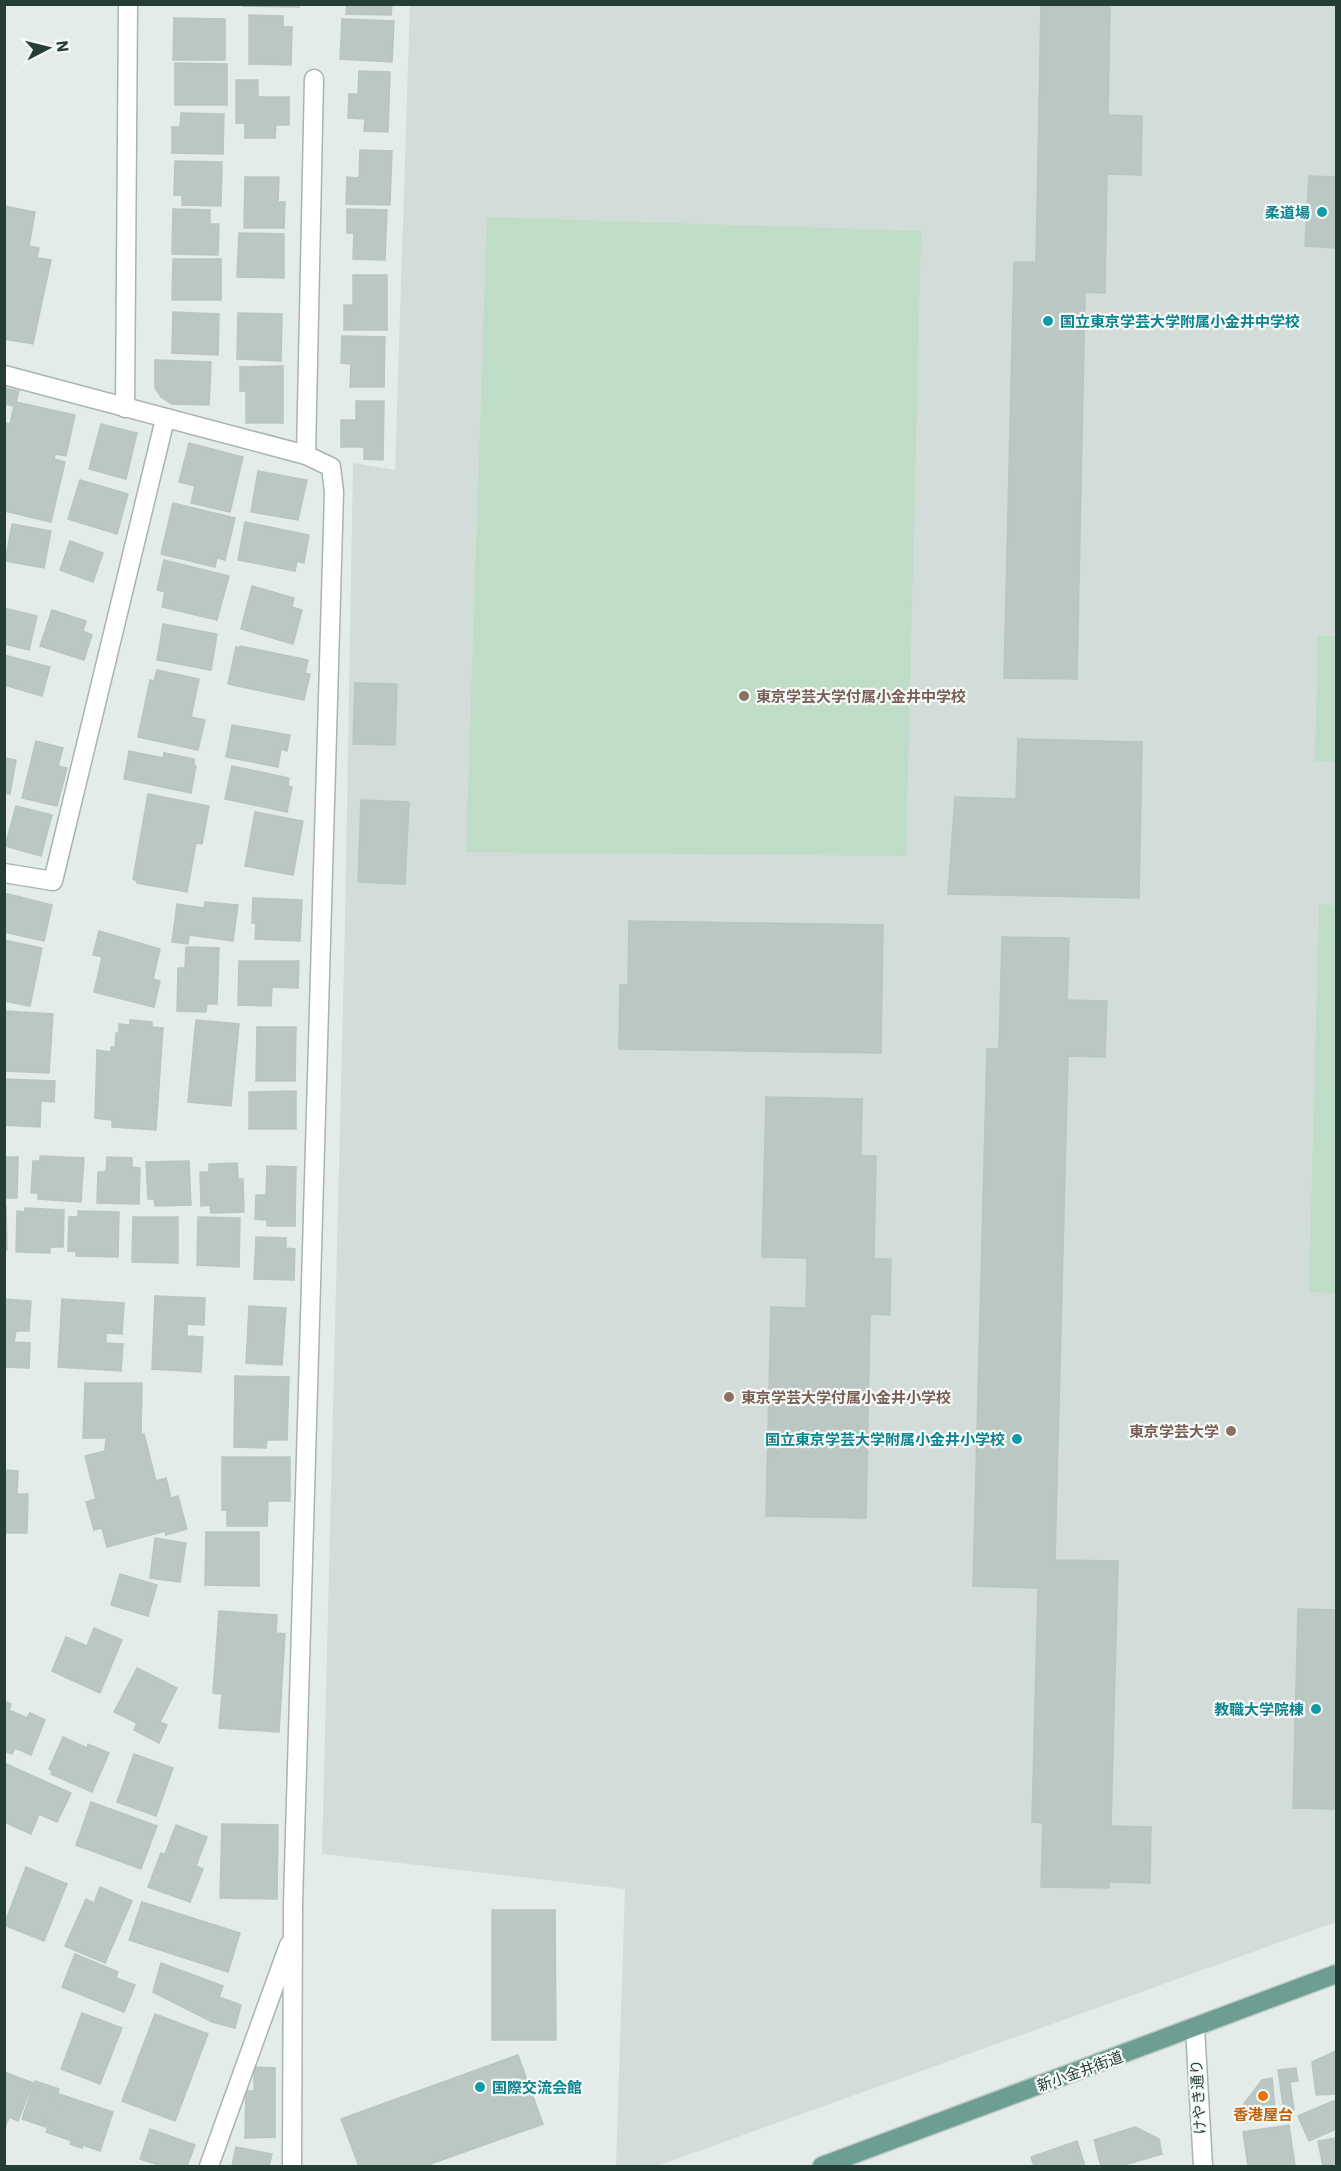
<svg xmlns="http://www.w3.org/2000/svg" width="1341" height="2171" font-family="'IBM Plex Sans','Noto Sans JP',sans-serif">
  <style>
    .built { fill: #d2dcd8 }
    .green { fill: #bfdcc7 }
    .building { fill: #bac7c2; stroke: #b7c6c0; stroke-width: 1.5 }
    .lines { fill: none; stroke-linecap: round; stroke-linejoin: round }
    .minor-casing { stroke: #a7b4b0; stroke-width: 21 }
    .major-casing { stroke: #c2c9c7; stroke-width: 21 }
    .minor { stroke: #fff; stroke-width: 18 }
    .major { stroke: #6c9f92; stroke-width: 18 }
    .culture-dot { fill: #0f9aa8; stroke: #f4f9f7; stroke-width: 2 }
    .education-dot { fill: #8d6e63; stroke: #f4f9f7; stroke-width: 2 }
    .food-dot { fill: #e8710a; stroke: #f4f9f7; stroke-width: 2 }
    .labels { text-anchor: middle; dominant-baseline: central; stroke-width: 4.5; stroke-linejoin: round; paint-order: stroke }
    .culture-label { font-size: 15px; font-weight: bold; fill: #0d838f; stroke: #f4f9f7; text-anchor: end }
    .education-label { font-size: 15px; font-weight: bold; fill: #785e54; stroke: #f4f9f7; text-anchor: start }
    .street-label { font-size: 15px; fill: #253d37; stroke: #f4f9f7 }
    .food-label { font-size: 15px; font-weight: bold; fill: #c56008; stroke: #f4f9f7 }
  </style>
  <rect width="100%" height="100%" fill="#e4ece9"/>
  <path class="built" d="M410,5H1336V1922L657,2166H616L625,1889L322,1854L345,923L353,463L395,470Z"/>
  <g class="green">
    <path d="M487,217L921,231L906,856L466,852Z"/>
    <path d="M1318,636H1336V762L1315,761Z"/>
    <path d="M1319,904L1336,905V1293L1309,1292Z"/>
  </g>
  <g class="building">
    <path d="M243,4H299V7L243,6Z"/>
    <path d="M347,4H392L391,15L346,14Z"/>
    <path d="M1041,4H1110L1108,115L1142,116L1141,175L1107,174L1105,293L1085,292L1077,679L1004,678L1014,262H1036Z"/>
    <path d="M249,15L283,16V27H292L291,65L249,64Z"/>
    <path d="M174,18L225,19V60H173Z"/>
    <path d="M342,19L394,21L392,62L340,59Z"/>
    <path d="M175,63L227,64V105H175Z"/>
    <path d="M359,71L390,72L388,132L364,131L365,119L348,118L349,94H358Z"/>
    <path d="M236,80H258V97H289V125H276L275,138H245V123H236Z"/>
    <path d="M181,113L224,114L223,154L172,153V127H180Z"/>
    <path d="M360,150L392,151L390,205L346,204L347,177L359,178Z"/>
    <path d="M175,161L222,162L221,206L182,205V195H174Z"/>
    <path d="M1309,176L1336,177V248L1305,246Z"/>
    <path d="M245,177H279L278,202H285L284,228H244Z"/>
    <path d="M4,206L35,212L29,246L39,248L37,258L51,260L33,344L4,339Z"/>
    <path d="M173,209L210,210V224H219L218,255L172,254Z"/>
    <path d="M347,209L387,210L385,260L353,259L354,233H347Z"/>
    <path d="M239,233L284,234V278L237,277Z"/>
    <path d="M173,259H221V300H172Z"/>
    <path d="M353,275H387V330H344V305H353Z"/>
    <path d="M173,312L219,314L218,355L172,353Z"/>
    <path d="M238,313L282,314L281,361L237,359Z"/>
    <path d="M342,336L385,337L384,387H350L351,364L341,363Z"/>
    <path d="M155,360L211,362L209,405L172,404L161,397L155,388Z"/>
    <path d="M283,366V423H246V391H240V367Z"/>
    <path d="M4,388L19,391L16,402L75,415L66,456L55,454L54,459L65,462L51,522L4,511V427L5,423L10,424L14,406L4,404Z"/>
    <path d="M356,401H384L383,460L364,459V447H341V420H356Z"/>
    <path d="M101,424L137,433L126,479L89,469Z"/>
    <path d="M189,443L243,457L230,512L191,503L195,486L179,482Z"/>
    <path d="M258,471L307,480L298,520L251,512Z"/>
    <path d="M80,480L128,494L117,534L68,519Z"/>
    <path d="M173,503L235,518L225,560L217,558L215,567L161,554Z"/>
    <path d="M245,522L309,535L304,563L297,561L295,571L238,560Z"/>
    <path d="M12,524L51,531L44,568L5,561Z"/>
    <path d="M70,541L103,553L93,582L60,570Z"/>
    <path d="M164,560L229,576L217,620L162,607L165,592L157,590Z"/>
    <path d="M252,586L294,598L292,607L302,610L293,644L241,629Z"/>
    <path d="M4,608L37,616L29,650L4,644Z"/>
    <path d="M52,610L86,621L83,631L92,635L84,660L40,646Z"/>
    <path d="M163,624L217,634L211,670L157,660Z"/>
    <path d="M240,646L308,660L305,673L310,674L304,700L228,684L236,647L239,648Z"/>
    <path d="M4,655L50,667L42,696L4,685Z"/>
    <path d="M157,670L199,679L191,717L205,720L198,750L138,737L150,680L154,681Z"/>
    <path d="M355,683L397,684L395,745L353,744Z"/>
    <path d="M232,725L290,735L287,751L281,749L278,767L226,757Z"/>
    <path d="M1018,739L1142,742L1139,898L948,894L955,797L1016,799Z"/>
    <path d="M36,741L63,748L58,766L67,768L57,806L22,798Z"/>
    <path d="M129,751L163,758L164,753L194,759V765L196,766L191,793L124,779Z"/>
    <path d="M4,758L16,760L10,794L4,793Z"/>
    <path d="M232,766L289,778L288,786L292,787L287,812L225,799Z"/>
    <path d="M148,794L209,806L202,844L196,843L187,892L137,883V881L133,879Z"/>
    <path d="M361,800L409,802L405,884L358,882Z"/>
    <path d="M16,806L52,815L41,856L5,846Z"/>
    <path d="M255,812L303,821L293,875L245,866Z"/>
    <path d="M4,893L52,905L44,941L4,932Z"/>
    <path d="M253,898L302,900L300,941L255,939L256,923H252Z"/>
    <path d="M205,902L238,905L233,941L189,935L188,944L172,942L177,904L204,908Z"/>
    <path d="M629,921L883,925L881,1053L619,1049L620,985H628Z"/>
    <path d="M99,931L160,949L153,979L160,981L154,1007L94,992L102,957L93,955Z"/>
    <path d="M1002,937L1069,938L1067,1000L1107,1001L1105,1057L1068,1056L1055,1560L1118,1561L1111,1826L1151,1827L1150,1883L1109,1882V1888L1041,1887L1043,1823L1032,1822L1038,1588L973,1586L987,1049H999Z"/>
    <path d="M4,940L42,948L30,1006L4,1001Z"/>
    <path d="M186,947L219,948L217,1004H207L206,1012L177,1011L178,968H185Z"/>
    <path d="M239,961H299L298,988L272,987L271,1006L238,1005Z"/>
    <path d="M6,1011L53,1014L49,1073L4,1071Z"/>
    <path d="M130,1020L152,1022V1027L163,1028L156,1130L112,1127V1120L95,1118L97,1050L111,1052V1047H115L116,1033H119V1024L130,1025Z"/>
    <path d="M196,1020L239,1024L231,1106L188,1102Z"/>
    <path d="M257,1027H296L295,1081H256Z"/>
    <path d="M4,1079L55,1081L54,1102L41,1101L40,1127L4,1125Z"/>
    <path d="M296,1091V1129H249V1092Z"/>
    <path d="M766,1097L862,1099L861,1156H876L874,1259H891L890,1307V1315L870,1314L866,1518L766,1516L771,1307L806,1308L807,1258L762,1257Z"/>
    <path d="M40,1156L84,1158L81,1202L38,1199V1193H31L33,1161H40Z"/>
    <path d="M4,1157H18L17,1198H4Z"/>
    <path d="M107,1157L132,1158V1167L140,1168L139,1204L97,1203L98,1172H106Z"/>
    <path d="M189,1161L191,1205L155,1206L154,1199H148L146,1162Z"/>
    <path d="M237,1163L238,1179H243L244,1212L211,1213L210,1205L201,1206L200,1172H209V1164Z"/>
    <path d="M267,1166L296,1167L295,1226H267V1220L255,1219L256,1195H266Z"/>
    <path d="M4,1206H6L7,1250H4Z"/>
    <path d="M25,1208L64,1210L63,1247H50V1253L16,1252L17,1211L25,1212Z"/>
    <path d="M78,1211L119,1212L118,1257L76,1256V1251H68L69,1217H78Z"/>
    <path d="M133,1217H178V1263L132,1262Z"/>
    <path d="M198,1217L240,1218L239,1267L197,1265Z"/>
    <path d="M256,1237L286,1238V1248L295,1249L294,1280L254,1279Z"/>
    <path d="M155,1296L205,1298L204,1325L187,1324V1336L203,1337L201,1372L152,1369Z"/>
    <path d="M4,1299L31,1301L29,1331H16L14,1342L30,1343L29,1368L4,1367Z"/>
    <path d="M62,1299L124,1303L122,1334L106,1333V1343L123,1344L121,1371L58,1367Z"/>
    <path d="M249,1306L286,1308L282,1365L246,1363Z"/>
    <path d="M235,1376L289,1377L287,1440H267L266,1448L234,1447Z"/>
    <path d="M85,1383H142L141,1435L144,1434L156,1481L166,1478L171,1498L178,1496L187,1529L166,1535L165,1531L107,1547L102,1528L94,1530L86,1502L96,1499L85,1456L105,1451L106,1438H83Z"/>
    <path d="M222,1457H290V1501H268L267,1526H227V1510H222Z"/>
    <path d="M4,1470L18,1471L17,1494H28L27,1533H4Z"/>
    <path d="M206,1532H259V1586L205,1585Z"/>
    <path d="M155,1538L186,1543L180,1582L150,1578Z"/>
    <path d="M120,1574L157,1585L148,1616L111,1605Z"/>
    <path d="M1298,1609L1336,1610V1809L1293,1808Z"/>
    <path d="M219,1611L277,1615L276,1633L285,1634L279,1732L219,1728L222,1694L213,1693Z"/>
    <path d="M94,1628L122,1640L100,1693L52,1671L66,1637L87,1646Z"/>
    <path d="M137,1668L177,1688L160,1722L167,1725L159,1743L134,1730L137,1723L114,1712Z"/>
    <path d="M4,1701L11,1704L9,1710L27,1718L30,1713L45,1720L31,1755L15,1748L12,1754L4,1751Z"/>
    <path d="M63,1737L87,1748L88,1744L109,1753L92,1792L51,1774L52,1771L49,1769Z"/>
    <path d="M134,1754L173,1768L156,1816L117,1802Z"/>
    <path d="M4,1763L71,1793L57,1822L39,1814L31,1834L4,1822Z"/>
    <path d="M91,1802L157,1826L141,1869L76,1845Z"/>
    <path d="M222,1824L278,1825L277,1899L220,1898Z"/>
    <path d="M176,1825L207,1837L196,1866L203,1869L190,1902L148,1887L161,1853L165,1854Z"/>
    <path d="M26,1867L67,1884L44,1941L4,1925Z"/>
    <path d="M100,1887L132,1901L105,1963L65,1946L86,1899L94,1903Z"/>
    <path d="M142,1902L240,1933L228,1972L129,1940Z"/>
    <path d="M492,1910H555L556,2040H492Z"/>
    <path d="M75,1954L118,1972L116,1978L135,1985L124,2012L62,1987Z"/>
    <path d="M161,1963L223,1986L219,1997L241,2005L235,2028L212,2022L153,1992Z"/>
    <path d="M82,2013L122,2028L100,2084L61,2069Z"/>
    <path d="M155,2014L208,2034L175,2121L122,2101Z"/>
    <path d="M1336,2051V2094L1316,2095L1312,2062Z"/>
    <path d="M518,2055L543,2124L425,2166H359L341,2119Z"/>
    <path d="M254,2067L275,2068V2137L245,2138L246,2091H254Z"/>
    <path d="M1296,2068L1298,2081L1290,2082L1294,2110L1284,2112L1278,2070Z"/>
    <path d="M4,2072L33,2083L18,2121L9,2117L4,2130Z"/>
    <path d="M1272,2078L1276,2119L1244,2123L1243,2105L1262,2080Z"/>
    <path d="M35,2081L59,2089L46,2127L22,2119Z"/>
    <path d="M59,2094L113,2112L100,2151L83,2145L82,2148L70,2144L72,2141L46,2132Z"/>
    <path d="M1336,2100V2129L1309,2141L1298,2116Z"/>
    <path d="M1289,2125L1295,2166H1248L1243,2132Z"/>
    <path d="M1135,2127L1159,2139L1162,2154L1121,2166H1101L1094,2140Z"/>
    <path d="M150,2129L195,2145L187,2166H162L140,2159Z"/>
    <path d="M1336,2138V2166H1323L1318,2141Z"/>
    <path d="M1077,2141L1085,2166H1034L1031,2157Z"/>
    <path d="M236,2147L272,2154L269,2166H232Z"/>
  </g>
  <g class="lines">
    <g class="minor-casing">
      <g id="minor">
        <path d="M4,375L306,455L331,467L334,492L293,1904L292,2166"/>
        <path d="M125,408L128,4"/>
        <path d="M306,455L314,79"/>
        <path d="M4,873L53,881L165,419"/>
        <path d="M1195,2028L1203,2166"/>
        <path d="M209,2166L289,1945"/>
      </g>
    </g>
    <g class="major-casing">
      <path id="major" d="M822,2166L1336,1974"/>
    </g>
    <use href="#minor" class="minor"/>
    <use href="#major" class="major"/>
  </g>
  <g class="culture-dot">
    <circle cx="1322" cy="212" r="6"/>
    <circle cx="1048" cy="321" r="6"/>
    <circle cx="1017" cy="1439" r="6"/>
    <circle cx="1316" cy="1709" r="6"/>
    <circle cx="480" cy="2087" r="6"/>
  </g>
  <g class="education-dot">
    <circle cx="744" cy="696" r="6"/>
    <circle cx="729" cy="1397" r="6"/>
    <circle cx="1231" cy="1431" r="6"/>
  </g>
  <circle class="food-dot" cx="1263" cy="2096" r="6"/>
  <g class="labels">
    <g class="culture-label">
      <text x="1310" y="212">柔道場</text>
      <text x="1060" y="321" text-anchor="start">国立東京学芸大学附属小金井中学校</text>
      <text x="1005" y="1439">国立東京学芸大学附属小金井小学校</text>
      <text x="1304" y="1709">教職大学院棟</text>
      <text x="492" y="2087" text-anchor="start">国際交流会館</text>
    </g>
    <g class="education-label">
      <text x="756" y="696">東京学芸大学付属小金井中学校</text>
      <text x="741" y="1397">東京学芸大学付属小金井小学校</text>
      <text x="1219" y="1431" text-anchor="end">東京学芸大学</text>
    </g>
    <g class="street-label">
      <text transform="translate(1080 2071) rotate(-20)">新小金井街道</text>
      <text transform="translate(1198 2097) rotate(-93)">けやき通り</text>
    </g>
    <g class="food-label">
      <text x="1263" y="2114">香港屋台</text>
    </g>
  </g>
  <rect width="1341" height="2171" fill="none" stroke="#253d37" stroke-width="12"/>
  <g transform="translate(48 48) rotate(83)" stroke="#f4f9f7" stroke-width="4.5" paint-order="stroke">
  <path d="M0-4.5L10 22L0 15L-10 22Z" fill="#253d37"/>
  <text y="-9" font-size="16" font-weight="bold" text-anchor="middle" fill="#253d37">N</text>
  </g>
</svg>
